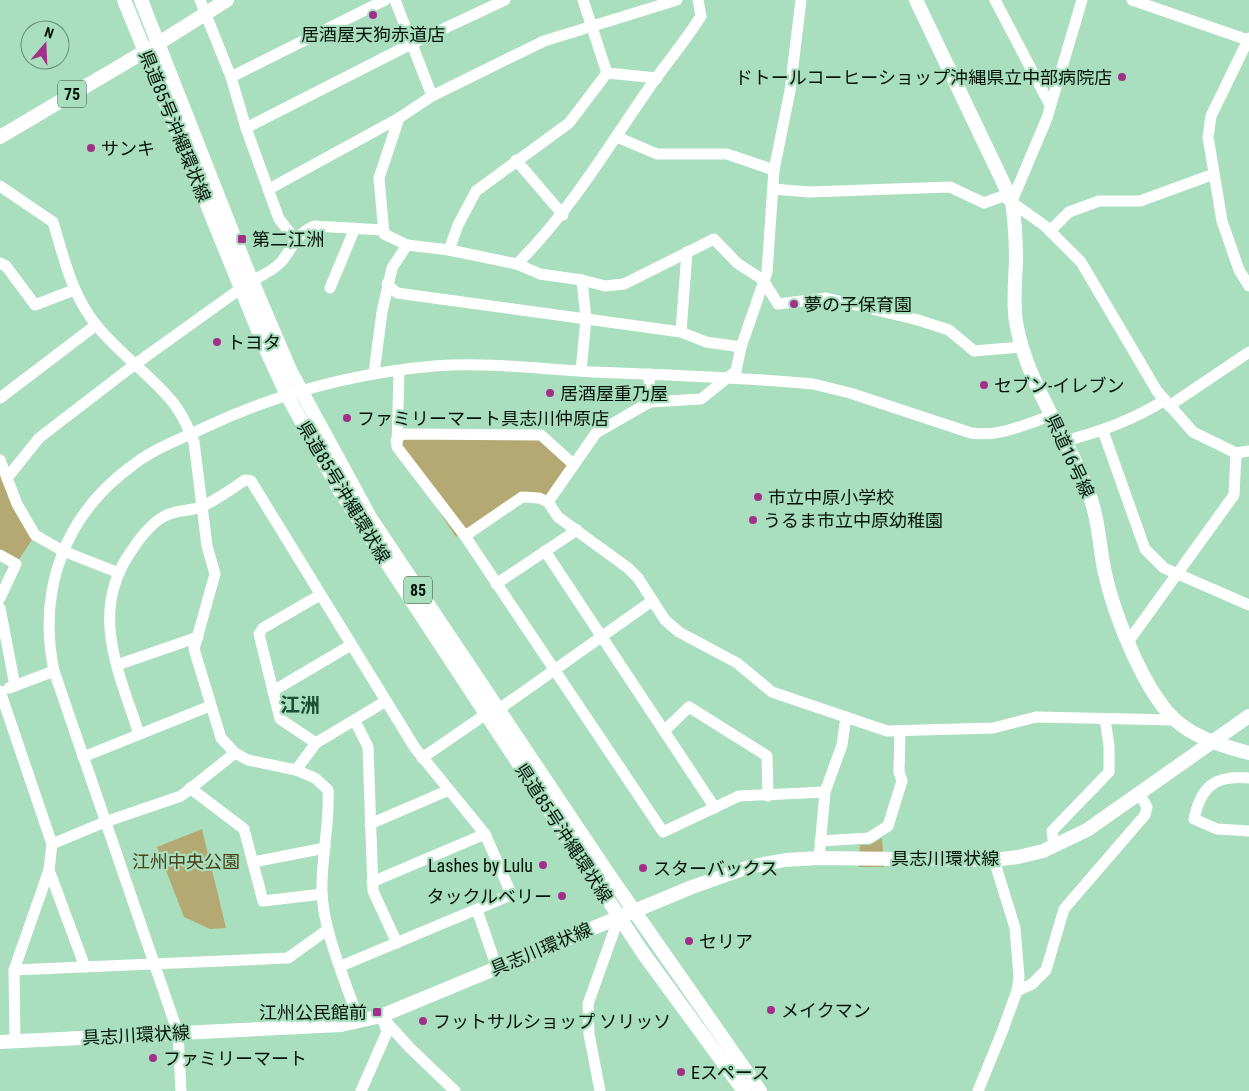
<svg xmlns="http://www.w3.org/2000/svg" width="1249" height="1091" font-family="'Roboto Condensed','Noto Sans JP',sans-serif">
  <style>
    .green { fill: #b4a972 }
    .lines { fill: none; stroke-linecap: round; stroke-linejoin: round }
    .minor { stroke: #fff; stroke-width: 11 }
    .major { stroke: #fff; stroke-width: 14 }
    .poi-dot { fill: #a22f89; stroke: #a9debe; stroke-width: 2 }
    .labels { text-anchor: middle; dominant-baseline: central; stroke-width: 4.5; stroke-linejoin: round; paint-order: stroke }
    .shield { fill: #a9debe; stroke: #34513f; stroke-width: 1 }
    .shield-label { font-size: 16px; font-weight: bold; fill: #021409 }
    .poi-label { font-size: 18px; fill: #021409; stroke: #a9debe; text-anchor: start }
    .street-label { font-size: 18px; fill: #021409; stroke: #a9debe }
    .park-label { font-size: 18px; fill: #49411a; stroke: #a9debe }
    .quarter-label { font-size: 20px; font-weight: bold; fill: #1b4e34; stroke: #a9debe }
  </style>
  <rect width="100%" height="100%" fill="#a9debe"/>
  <g class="green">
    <path d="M402,434L543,437L573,464L548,501L521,499L456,537L397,448Z"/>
    <path d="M0,460L35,535L16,564L0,555Z"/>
    <path d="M202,829L226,928L210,929L184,917L157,847Z"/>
    <path d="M882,838L884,867H859L860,845H870Z"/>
  </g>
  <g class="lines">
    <g class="minor">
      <path d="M200,0L231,77L246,128L279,219L295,239"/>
      <path d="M395,0L432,96"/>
      <path d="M583,0L607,73L657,78"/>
      <path d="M995,0L1050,105"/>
      <path d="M1132,0L1248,40"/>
      <path d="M1249,38L1211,116L1208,137L1222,221L1239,270L1249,286"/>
      <path d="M231,77L385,0"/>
      <path d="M399,118L379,178L384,234L407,245L449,250L517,264L540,274L582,280L605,286L624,284L714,239L737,263L763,280L778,304L826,298L918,320L949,330L974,351L1022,347"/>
      <path d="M246,128L411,44L505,0"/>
      <path d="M617,137L657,154H727L774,170"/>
      <path d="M516,160L563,215"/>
      <path d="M0,186L53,222C64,258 72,296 97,326C119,353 148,373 170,399C181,411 188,427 194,442L207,546L215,574L194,649L221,738L235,753L248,760L296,770L315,778L328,790C330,824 321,858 322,892C323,931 346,983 359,1021"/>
      <path d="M269,189L399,118L432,96L544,41L677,0"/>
      <path d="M773,189L809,192L950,187L984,203L1003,196L1045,226L1081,262L1157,391L1193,432L1236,453L1249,451"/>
      <path d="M1012,201L1047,118L1082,0"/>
      <path d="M1050,231L1069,212L1099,201H1140L1214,174"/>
      <path d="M449,250L458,225L476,191L569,123L607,73"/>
      <path d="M0,263L6,266L35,305L74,290"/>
      <path d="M517,264C574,207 610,143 656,78C672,57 687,38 701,16L698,0"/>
      <path d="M252,281C261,276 274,270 281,262C293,248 296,233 315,226L383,230"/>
      <path d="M387,284L397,293L681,332L706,342L741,347"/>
      <path d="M330,288L355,228"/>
      <path d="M681,332L687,252"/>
      <path d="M399,371L397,447L465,536L663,832L739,796L825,792"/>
      <path d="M581,371L586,319L582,280"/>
      <path d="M374,373L382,312L392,268L407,245"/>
      <path d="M649,374L650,402"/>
      <path d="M0,398L96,325"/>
      <path d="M1169,406L1249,352"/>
      <path d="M1103,431L1145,549L1164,568L1249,605"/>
      <path d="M396,441L402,434L541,435L573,464"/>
      <path d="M1064,441C1101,432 1133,420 1165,400"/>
      <path d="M0,460L17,504L35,535L63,551L119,573"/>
      <path d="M7,478L39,438L134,365L240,289"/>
      <path d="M548,502L596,433L650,402L701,399L736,371L741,347L767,272L774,170L790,91L801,0"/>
      <path d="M465,536L522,497L539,498L548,502L558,517L628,568L638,578L665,620L679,632L737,663L772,692L887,731L993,728L1036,717L1175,720"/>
      <path d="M545,551L715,808"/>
      <path d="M0,555L16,564L0,598"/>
      <path d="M496,584L577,530"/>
      <path d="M0,608L15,686"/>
      <path d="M1128,642L1234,495L1236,453"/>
      <path d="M117,665L198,637"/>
      <path d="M9,688L54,671"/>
      <path d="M0,691L52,844L49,870L14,970L15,1041"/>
      <path d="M273,691L351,645"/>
      <path d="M499,709L652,601"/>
      <path d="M355,721L368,747L373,891L397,943"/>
      <path d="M664,731L689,707L767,756L768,796"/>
      <path d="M139,734C119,672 88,611 132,550C140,538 150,524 163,517C175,509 191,512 203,506C218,499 232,489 245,480L251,481L415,748L485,834L510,891L508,896L341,966"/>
      <path d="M316,743L280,719L259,634L263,628L320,595"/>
      <path d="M83,757L210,706"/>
      <path d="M422,758L486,714"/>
      <path d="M296,770L316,743L386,701"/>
      <path d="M1249,778C1215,775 1201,786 1194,819L1217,829L1249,831"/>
      <path d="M190,788L244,829L263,901L322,894"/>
      <path d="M370,824L449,790"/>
      <path d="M820,841L869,838L888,826L902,781L899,772L900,732"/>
      <path d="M52,844L105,822L181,796L235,753"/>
      <path d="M1054,847L1052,831L1109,772V746L1105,719"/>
      <path d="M819,858L825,792L842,745L846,717"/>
      <path d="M253,862L325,848"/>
      <path d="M49,870L85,967"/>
      <path d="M372,882L485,834"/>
      <path d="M477,910L497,968"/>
      <path d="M14,970L288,958L327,930"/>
      <path d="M1017,991L1032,984L1046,970L1064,909L1145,815L1147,807L1140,795"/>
      <path d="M381,1016L410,1048L455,1091"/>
      <path d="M181,1091L178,1033L54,671C37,589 65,514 133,465C155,448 183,438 208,426C279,393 355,373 434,366C487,362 540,369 593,372C666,375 740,377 813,384L850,393L971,433C999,437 1024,425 1050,416"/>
      <path d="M361,1091L387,1032L383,1020"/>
      <path d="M600,1091L589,1034L588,1004L619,917"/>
      <path d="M978,1091L1002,1032L1017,991L1019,977L1015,928L994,860"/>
    </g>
    <g class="major">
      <path d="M124,0L264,345L287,395L341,493L643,953L744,1091"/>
      <path d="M141,0L246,267L290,370L371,519L609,875L760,1091"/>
      <path d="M916,0L1012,201C1015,222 1016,241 1016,262C1015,282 1013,302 1016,322C1026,382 1065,432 1087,488C1098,515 1099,542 1104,569C1113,612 1145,697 1180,724C1199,739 1226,747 1249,753"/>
      <path d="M0,137L159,43L227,0"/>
      <path d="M0,1042L341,1025L381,1016L692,887L749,867L785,860L819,858L994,860L1018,857L1043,851L1087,830L1249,716"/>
    </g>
  </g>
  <g class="poi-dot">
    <circle cx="373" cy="15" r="5"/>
    <circle cx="1122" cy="77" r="5"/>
    <circle cx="91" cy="148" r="5"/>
    <rect x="237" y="234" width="10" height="10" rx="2.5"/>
    <circle cx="794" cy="304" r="5"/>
    <circle cx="217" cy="342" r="5"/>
    <circle cx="984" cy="385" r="5"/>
    <circle cx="550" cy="393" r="5"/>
    <circle cx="347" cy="418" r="5"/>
    <circle cx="758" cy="497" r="5"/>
    <circle cx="753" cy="520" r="5"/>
    <circle cx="543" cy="865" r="5"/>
    <circle cx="643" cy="868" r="5"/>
    <circle cx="562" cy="896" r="5"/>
    <circle cx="689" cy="941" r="5"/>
    <circle cx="771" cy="1010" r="5"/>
    <rect x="372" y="1007" width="10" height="10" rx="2.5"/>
    <circle cx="423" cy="1021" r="5"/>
    <circle cx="153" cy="1058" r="5"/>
    <circle cx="681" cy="1072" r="5"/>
  </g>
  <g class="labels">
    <g class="shield">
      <rect x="58" y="80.5" width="28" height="27" rx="4"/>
      <rect x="404" y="576.5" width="28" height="27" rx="4"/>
    </g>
    <g class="shield-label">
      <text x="72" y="94">75</text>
      <text x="418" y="590">85</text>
    </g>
    <g class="poi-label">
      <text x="373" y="34" text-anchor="middle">居酒屋天狗赤道店</text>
      <text x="1112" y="77" text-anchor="end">ドトールコーヒーショップ沖縄県立中部病院店</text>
      <text x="101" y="148">サンキ</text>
      <text x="252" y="239">第二江洲</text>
      <text x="804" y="304">夢の子保育園</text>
      <text x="227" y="342">トヨタ</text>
      <text x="994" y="385">セブン-イレブン</text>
      <text x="560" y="393">居酒屋重乃屋</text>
      <text x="357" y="418">ファミリーマート具志川仲原店</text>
      <text x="768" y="497">市立中原小学校</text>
      <text x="763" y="520">うるま市立中原幼稚園</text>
      <text x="533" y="865" text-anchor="end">Lashes by Lulu</text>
      <text x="653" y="868">スターバックス</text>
      <text x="552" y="896" text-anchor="end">タックルベリー</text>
      <text x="699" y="941">セリア</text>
      <text x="781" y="1010">メイクマン</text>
      <text x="367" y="1012" text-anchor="end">江州公民館前</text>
      <text x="433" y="1021">フットサルショップ ソリッソ</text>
      <text x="163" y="1058">ファミリーマート</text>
      <text x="691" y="1072">Eスペース</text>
    </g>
    <g class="street-label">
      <text transform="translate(175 126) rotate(68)">県道85号沖縄環状線</text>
      <text transform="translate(1070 456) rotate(65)">県道16号線</text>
      <text transform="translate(344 492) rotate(59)">県道85号沖縄環状線</text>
      <text transform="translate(564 833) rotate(57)">県道85号沖縄環状線</text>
      <text x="945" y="858">具志川環状線</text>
      <text transform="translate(541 949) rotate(-23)">具志川環状線</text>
      <text transform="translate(136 1035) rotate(-3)">具志川環状線</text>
    </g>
    <g class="park-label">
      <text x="186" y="861">江州中央公園</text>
    </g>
    <g class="quarter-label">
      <text x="300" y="705">江洲</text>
    </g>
  </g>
  <g transform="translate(45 45) rotate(19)"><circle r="24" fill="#a9debe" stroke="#668d76"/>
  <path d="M0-4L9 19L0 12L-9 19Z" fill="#a22f89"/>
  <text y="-8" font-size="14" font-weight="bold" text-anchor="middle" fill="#021409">N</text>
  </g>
</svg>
